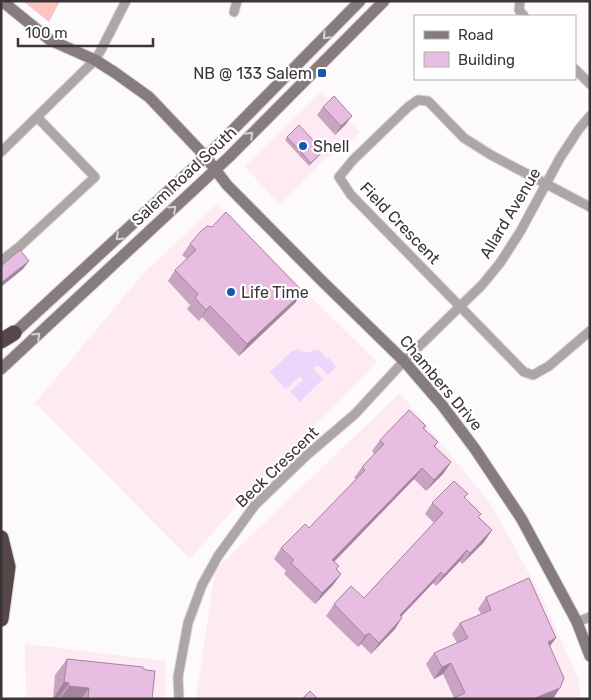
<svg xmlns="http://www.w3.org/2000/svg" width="591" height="700" font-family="Rubik,sans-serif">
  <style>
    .built { fill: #feeaf2 }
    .green { fill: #fbc4bd }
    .water { fill: #edd6fc }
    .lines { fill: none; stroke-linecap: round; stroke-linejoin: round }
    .street-casing { stroke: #dad7d8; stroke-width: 11 }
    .secondary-casing { stroke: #dad7d8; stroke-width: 13 }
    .highway-casing { stroke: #dad7d8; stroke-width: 17 }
    .street { stroke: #ada5a6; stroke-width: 9 }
    .secondary { stroke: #877c7d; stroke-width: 11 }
    .highway { stroke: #564749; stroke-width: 15 }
    .wall { fill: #c8a3c2 }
    .shaded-wall { fill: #a2849e }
    .building { fill: #e8bde2; stroke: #a2849e }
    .oneway { stroke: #d5d1d2 }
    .poi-dot { fill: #1757a8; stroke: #fff; stroke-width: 2 }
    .labels { text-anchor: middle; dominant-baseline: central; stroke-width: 4.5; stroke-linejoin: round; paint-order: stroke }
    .poi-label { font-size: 16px; fill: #3c3538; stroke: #fff; text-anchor: start }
    .street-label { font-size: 16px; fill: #3c3538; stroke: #fff }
  </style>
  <rect width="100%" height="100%" fill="#fdfafb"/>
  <g class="built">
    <path d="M321,92L360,132L341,151L325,158L280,205L245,167Z"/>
    <path d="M217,204L377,362L243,498L190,559L35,403L143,274Z"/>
    <path d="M400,393L490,503L543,599L578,679L581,699H196L215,570Z"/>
    <path d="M25,644L166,661L165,699H26Z"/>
  </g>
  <path class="green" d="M23,1H60L49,22Z"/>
  <path class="water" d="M298,349L306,353L318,349L324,355L325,358H329L336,367L328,375L320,366H315L313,368L323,379L300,402L290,392L303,380L300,376L286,389L270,372L292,351Z"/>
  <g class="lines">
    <g class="street-casing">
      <g id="street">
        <path d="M520,1L519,10L524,16"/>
        <path d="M234,12L237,1"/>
        <path d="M575,69L590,84"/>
        <path d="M1,152L95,60L101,50L126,1"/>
        <path d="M590,207L491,155L464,138L428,101L418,100L408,107L353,160L339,177L351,195L524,372L533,375L549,366L590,331"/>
        <path d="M1,261L19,247L95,177L37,117"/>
        <path d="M577,622L590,617"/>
        <path d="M179,699L178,677L188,623L202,585L218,556L255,505L307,455L355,414L404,361L482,285L500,263L520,232L560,158L579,129L590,116"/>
      </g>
    </g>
    <g class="secondary-casing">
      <g id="secondary">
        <path d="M2,1L50,40L95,60L114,72L149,97L205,156L227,185L321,280L404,361L442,405L475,449L521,518L577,622L590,656"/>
        <path d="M10,337L217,146L360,1"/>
        <path d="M1,369L229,157L384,1"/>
      </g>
    </g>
    <g class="highway-casing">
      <g id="highway">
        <path d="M1,341L14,333"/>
        <path d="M1,538L8,567L1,619"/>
      </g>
    </g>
    <use href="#street" class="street"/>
    <use href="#secondary" class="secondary"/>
    <use href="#highway" class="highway"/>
  </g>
  <g class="wall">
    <path d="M323,107L346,124L335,135L317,115Z"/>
    <path d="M287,137L321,154L309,166L285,140Z"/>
    <path d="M190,244L303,292L295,303L239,356L202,317L199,321L187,309L190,305L168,281L175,270L187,259L182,255Z"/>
    <path d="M426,426L424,429L438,442L435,447L451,462L443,474L426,491L414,479L334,562L339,566L337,569L341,574L333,585L315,604L284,574L286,571L274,559L281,548L309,528L356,479L354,478L362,467L374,454L372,451L380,440Z"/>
    <path d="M465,498L479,517L492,530L484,542L462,564L460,561L436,586L433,583L401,617L395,629L371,654L361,644L358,647L326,616L334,604L364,598L434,523L425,514L432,503Z"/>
    <path d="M486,597L550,646L553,699H453L454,698L443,674L434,679L426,664L434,653L457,643L452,634L460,623L481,614L478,609Z"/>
    <path d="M67,659L143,668L152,699H53L55,675Z"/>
  </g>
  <g class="shaded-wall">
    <path d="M352,116L346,124L335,135L341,126Z"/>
    <path d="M29,261L23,269L1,287V283Z"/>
    <path d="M303,292L295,303L239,356L247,344Z"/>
    <path d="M210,306L202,317L199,321L206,310Z"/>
    <path d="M451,462L443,474L426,491L434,480Z"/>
    <path d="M422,468L414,479L325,571L332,560Z"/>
    <path d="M492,530L484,542L462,564L470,553Z"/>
    <path d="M467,550L460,561L436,586L444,575Z"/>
    <path d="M441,572L433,583L392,626L400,615Z"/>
    <path d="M341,574L333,585L315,604L322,593Z"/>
    <path d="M402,618L395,629L371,654L379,643Z"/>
    <path d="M369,633L361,644L358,647L365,636Z"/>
    <path d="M556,638L548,649V642Z"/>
    <path d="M451,663L443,674L434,679L442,667Z"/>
    <path d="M64,682L69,683L58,699H53Z"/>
    <path d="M69,686L89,688L81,699H60Z"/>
    <path d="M560,688L553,699H533Z"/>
  </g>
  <g class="building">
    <path d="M334,96L352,116L341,126L323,107Z"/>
    <path d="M299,125L323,151L311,163L287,137Z"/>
    <path d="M226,212L303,292L247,344L210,306L206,310L195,298L198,294L175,270L196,250L190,244L201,231L207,226L212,227Z"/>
    <path d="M20,250L29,261L1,283V266Z"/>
    <path d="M409,410L426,426L423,428L438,442L434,446L451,462L434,480L422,468L332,560L339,566L336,569L341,574L322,593L291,563L294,560L281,548L305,524L309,528L365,470L362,467L384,444L380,440Z"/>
    <path d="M454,481L468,494L464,497L481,514L478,517L492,530L470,553L467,550L444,575L441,572L400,615L402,618L379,643L369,633L365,636L334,604L351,586L364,598L443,513L432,503Z"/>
    <path d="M529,578L556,638L548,642L564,678L560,688L533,699H454V698L465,693L451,663L442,667L434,653L468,638L460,623L491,610L486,597Z"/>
    <path d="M67,659L143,667V668L146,670L155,671L152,699H88L89,688L69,686V683L64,682Z"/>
    <path d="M310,691L318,699H302Z"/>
  </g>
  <defs><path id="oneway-chevron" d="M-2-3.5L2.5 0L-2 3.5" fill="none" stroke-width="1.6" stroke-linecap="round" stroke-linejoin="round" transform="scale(1.25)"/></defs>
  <g class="oneway">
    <use href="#oneway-chevron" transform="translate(326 36) rotate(135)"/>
    <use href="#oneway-chevron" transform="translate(250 135) rotate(-45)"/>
    <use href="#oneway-chevron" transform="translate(173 209) rotate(-43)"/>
    <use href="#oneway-chevron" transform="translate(119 237) rotate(137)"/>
    <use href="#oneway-chevron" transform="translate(37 336) rotate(-43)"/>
  </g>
  <g class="poi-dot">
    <rect x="317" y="68" width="10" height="10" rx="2.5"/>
    <circle cx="303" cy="146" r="5"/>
    <circle cx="231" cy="292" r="5"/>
  </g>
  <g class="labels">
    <g class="poi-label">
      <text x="312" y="73" text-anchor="end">NB @ 133 Salem</text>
      <text x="313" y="146">Shell</text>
      <text x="241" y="292">Life Time</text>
    </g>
    <g class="street-label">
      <text transform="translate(184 176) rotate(-43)">Salem Road South</text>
      <text transform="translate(510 213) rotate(-59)">Allard Avenue</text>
      <text transform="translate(400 223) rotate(46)">Field Crescent</text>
      <text transform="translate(441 383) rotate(50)">Chambers Drive</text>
      <text transform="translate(277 467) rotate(-44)">Beck Crescent</text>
    </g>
  </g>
  <rect width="591" height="700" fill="none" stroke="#3c3538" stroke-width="5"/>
  <rect x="414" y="15" width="162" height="65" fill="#ffffff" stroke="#b1aeaf"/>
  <rect x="424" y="31" width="25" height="8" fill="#877c7d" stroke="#b1aeaf"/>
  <text x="458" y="40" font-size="15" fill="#3c3538">Road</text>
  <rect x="424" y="52" width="25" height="15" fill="#e8bde2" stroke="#b1aeaf"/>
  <text x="458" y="65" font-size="15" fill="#3c3538">Building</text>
  <path d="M18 38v8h135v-8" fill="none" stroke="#3c3538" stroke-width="2.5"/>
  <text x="25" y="38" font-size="15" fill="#3c3538" stroke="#ffffff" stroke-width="4" paint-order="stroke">100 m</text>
</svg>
